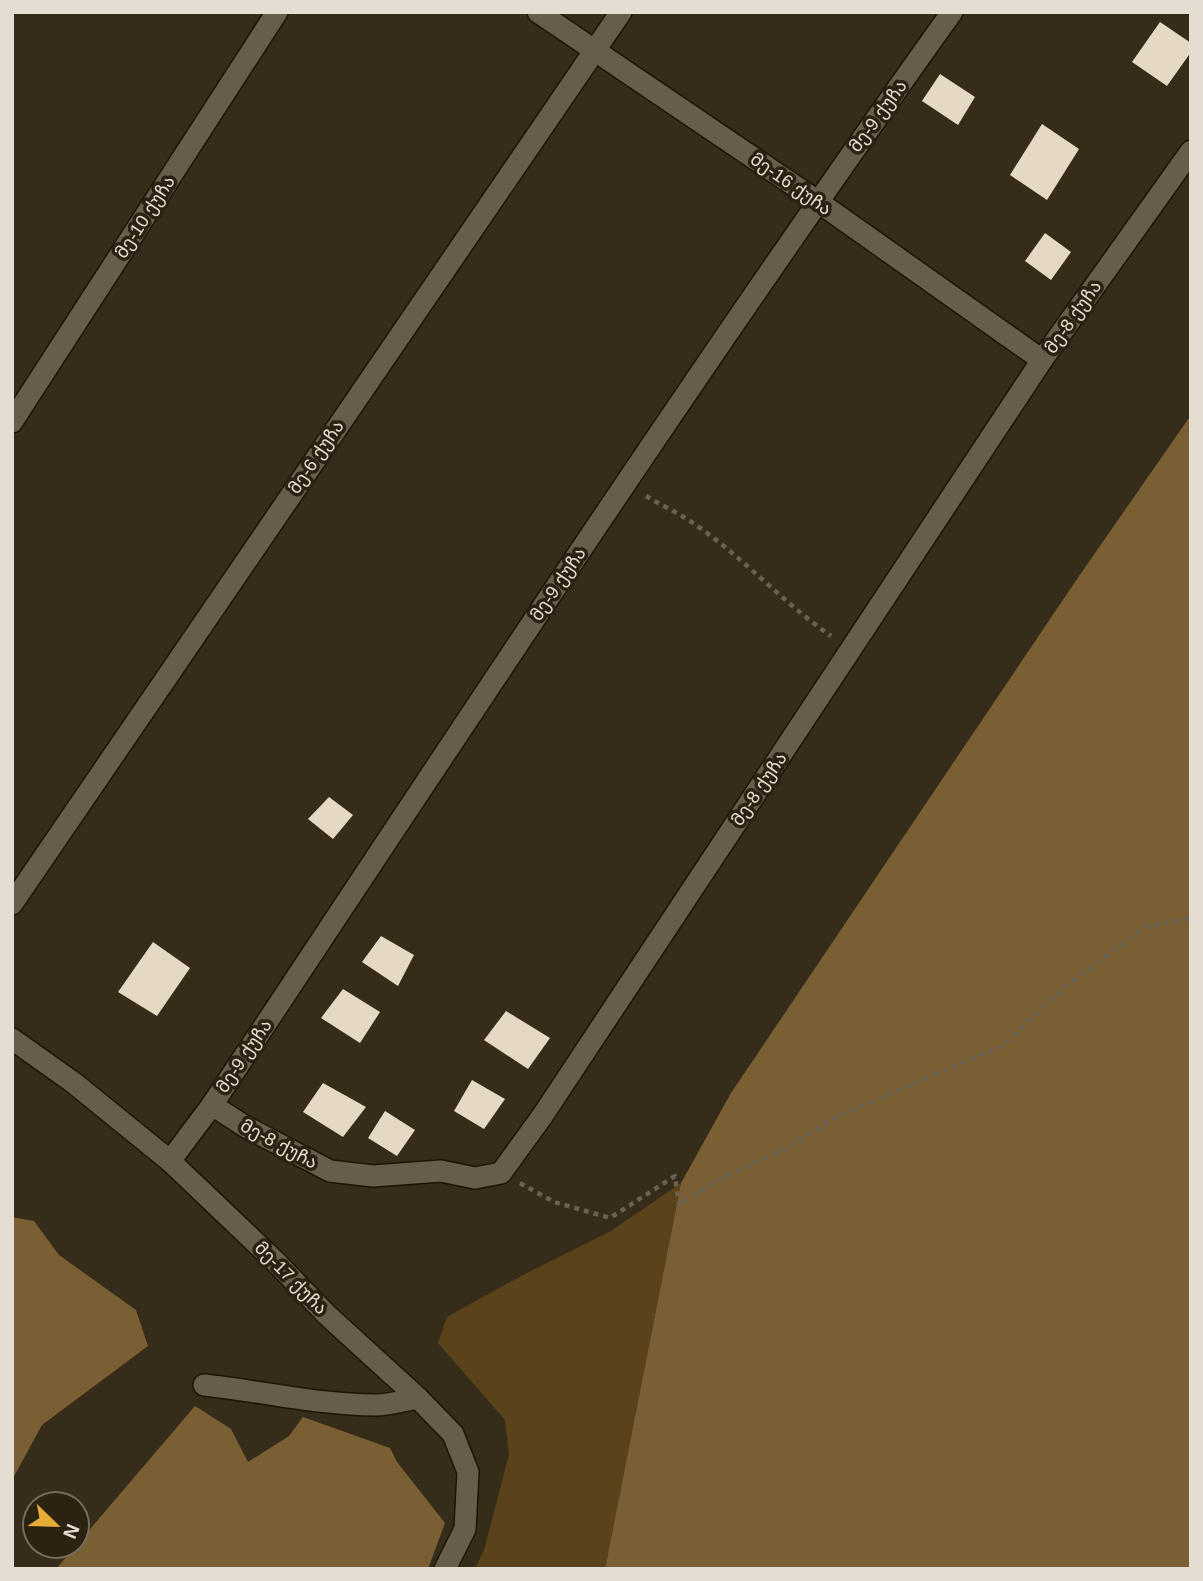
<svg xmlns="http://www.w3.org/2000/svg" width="1203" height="1581" font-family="Helvetica,'Noto Sans Georgian',sans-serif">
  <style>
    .green { fill: #5a431a }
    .forest { fill: #795f33 }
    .building { fill: #e6d9c4 }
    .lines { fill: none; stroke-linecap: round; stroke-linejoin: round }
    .minor-casing { stroke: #1d1404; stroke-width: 24 }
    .path { stroke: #6a6151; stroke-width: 4.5; stroke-dasharray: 5 5; stroke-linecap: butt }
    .minor { stroke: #685d4a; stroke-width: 21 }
    .labels { text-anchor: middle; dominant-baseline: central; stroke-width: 7; stroke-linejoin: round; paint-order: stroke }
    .street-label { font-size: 18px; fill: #e3ddd2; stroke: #2c2211 }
  </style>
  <rect width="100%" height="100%" fill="#362c1a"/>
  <path class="green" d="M681,1183L605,1569H475L484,1550L509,1455L505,1420L438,1343L447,1317L521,1276L611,1231Z"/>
  <g class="forest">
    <path d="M1191,415V1569H605L681,1183L731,1093L1077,579Z"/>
    <path d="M12,1217L34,1221L59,1255L136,1310L148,1346L42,1425L12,1480Z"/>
    <path d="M195,1406L231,1429L248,1462L289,1436L303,1417L390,1448L397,1462L445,1523L428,1569H56Z"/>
  </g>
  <g class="building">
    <path d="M1160,22L1191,43V52L1167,86L1132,62Z"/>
    <path d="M940,74L975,97L958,125L922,101Z"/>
    <path d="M1042,124L1079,149L1047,200L1010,175Z"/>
    <path d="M1045,233L1071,252L1051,280L1025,261Z"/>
    <path d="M329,797L353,815L333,839L308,819Z"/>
    <path d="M381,936L414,955L398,986L362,962Z"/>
    <path d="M153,942L190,968L157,1016L118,992Z"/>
    <path d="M343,989L380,1012L360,1043L321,1018Z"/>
    <path d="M506,1011L550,1038L528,1069L484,1040Z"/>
    <path d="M472,1080L505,1099L484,1129L454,1111Z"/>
    <path d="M323,1083L366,1107L343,1137L303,1112Z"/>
    <path d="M385,1111L415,1130L397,1156L368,1138Z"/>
  </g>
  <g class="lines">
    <g class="minor-casing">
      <g id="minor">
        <path d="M538,12L817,201L1042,360"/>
        <path d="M12,422L277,12"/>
        <path d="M12,904L621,12"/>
        <path d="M12,1039L74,1083L170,1161L275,1261L326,1314L418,1398L453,1434L468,1472L465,1529L445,1569"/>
        <path d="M212,1105L246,1127L330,1171L373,1176L441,1171L475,1178L501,1173L543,1115L1042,360L1191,151"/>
        <path d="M170,1161L212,1105C455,739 696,370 952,12"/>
        <path d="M204,1385C261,1391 319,1405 376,1405C390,1405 405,1400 418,1398"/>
      </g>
    </g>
    <g class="path">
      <path d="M646,496C661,505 678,513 693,523C742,556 782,602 831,636"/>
      <path d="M520,1183L554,1202L610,1218L675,1176L679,1205L718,1180L787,1148L836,1117L1002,1046L1065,987L1145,927L1191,918"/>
    </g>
    <use href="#minor" class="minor"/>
  </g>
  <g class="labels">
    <g class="street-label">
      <text transform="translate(878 116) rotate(-54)">მე-9 ქუჩა</text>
      <text transform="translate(791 184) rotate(35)">მე-16 ქუჩა</text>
      <text transform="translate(145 217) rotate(-57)">მე-10 ქუჩა</text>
      <text transform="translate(1073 317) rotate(-55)">მე-8 ქუჩა</text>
      <text transform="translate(316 457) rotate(-56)">მე-6 ქუჩა</text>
      <text transform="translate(558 584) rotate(-56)">მე-9 ქუჩა</text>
      <text transform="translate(759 789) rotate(-56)">მე-8 ქუჩა</text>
      <text transform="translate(244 1056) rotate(-56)">მე-9 ქუჩა</text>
      <text transform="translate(279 1144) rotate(28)">მე-8 ქუჩა</text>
      <text transform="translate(291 1278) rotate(45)">მე-17 ქუჩა</text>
    </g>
  </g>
  <rect width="1203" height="1581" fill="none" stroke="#e3ddd2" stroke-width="28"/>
  <g transform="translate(56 1525) rotate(113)"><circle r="33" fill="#2c2211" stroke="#756d5e" stroke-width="2"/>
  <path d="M0-5L12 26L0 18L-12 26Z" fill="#e7ac37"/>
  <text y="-10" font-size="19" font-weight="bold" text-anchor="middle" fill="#e3ddd2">N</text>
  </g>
</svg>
